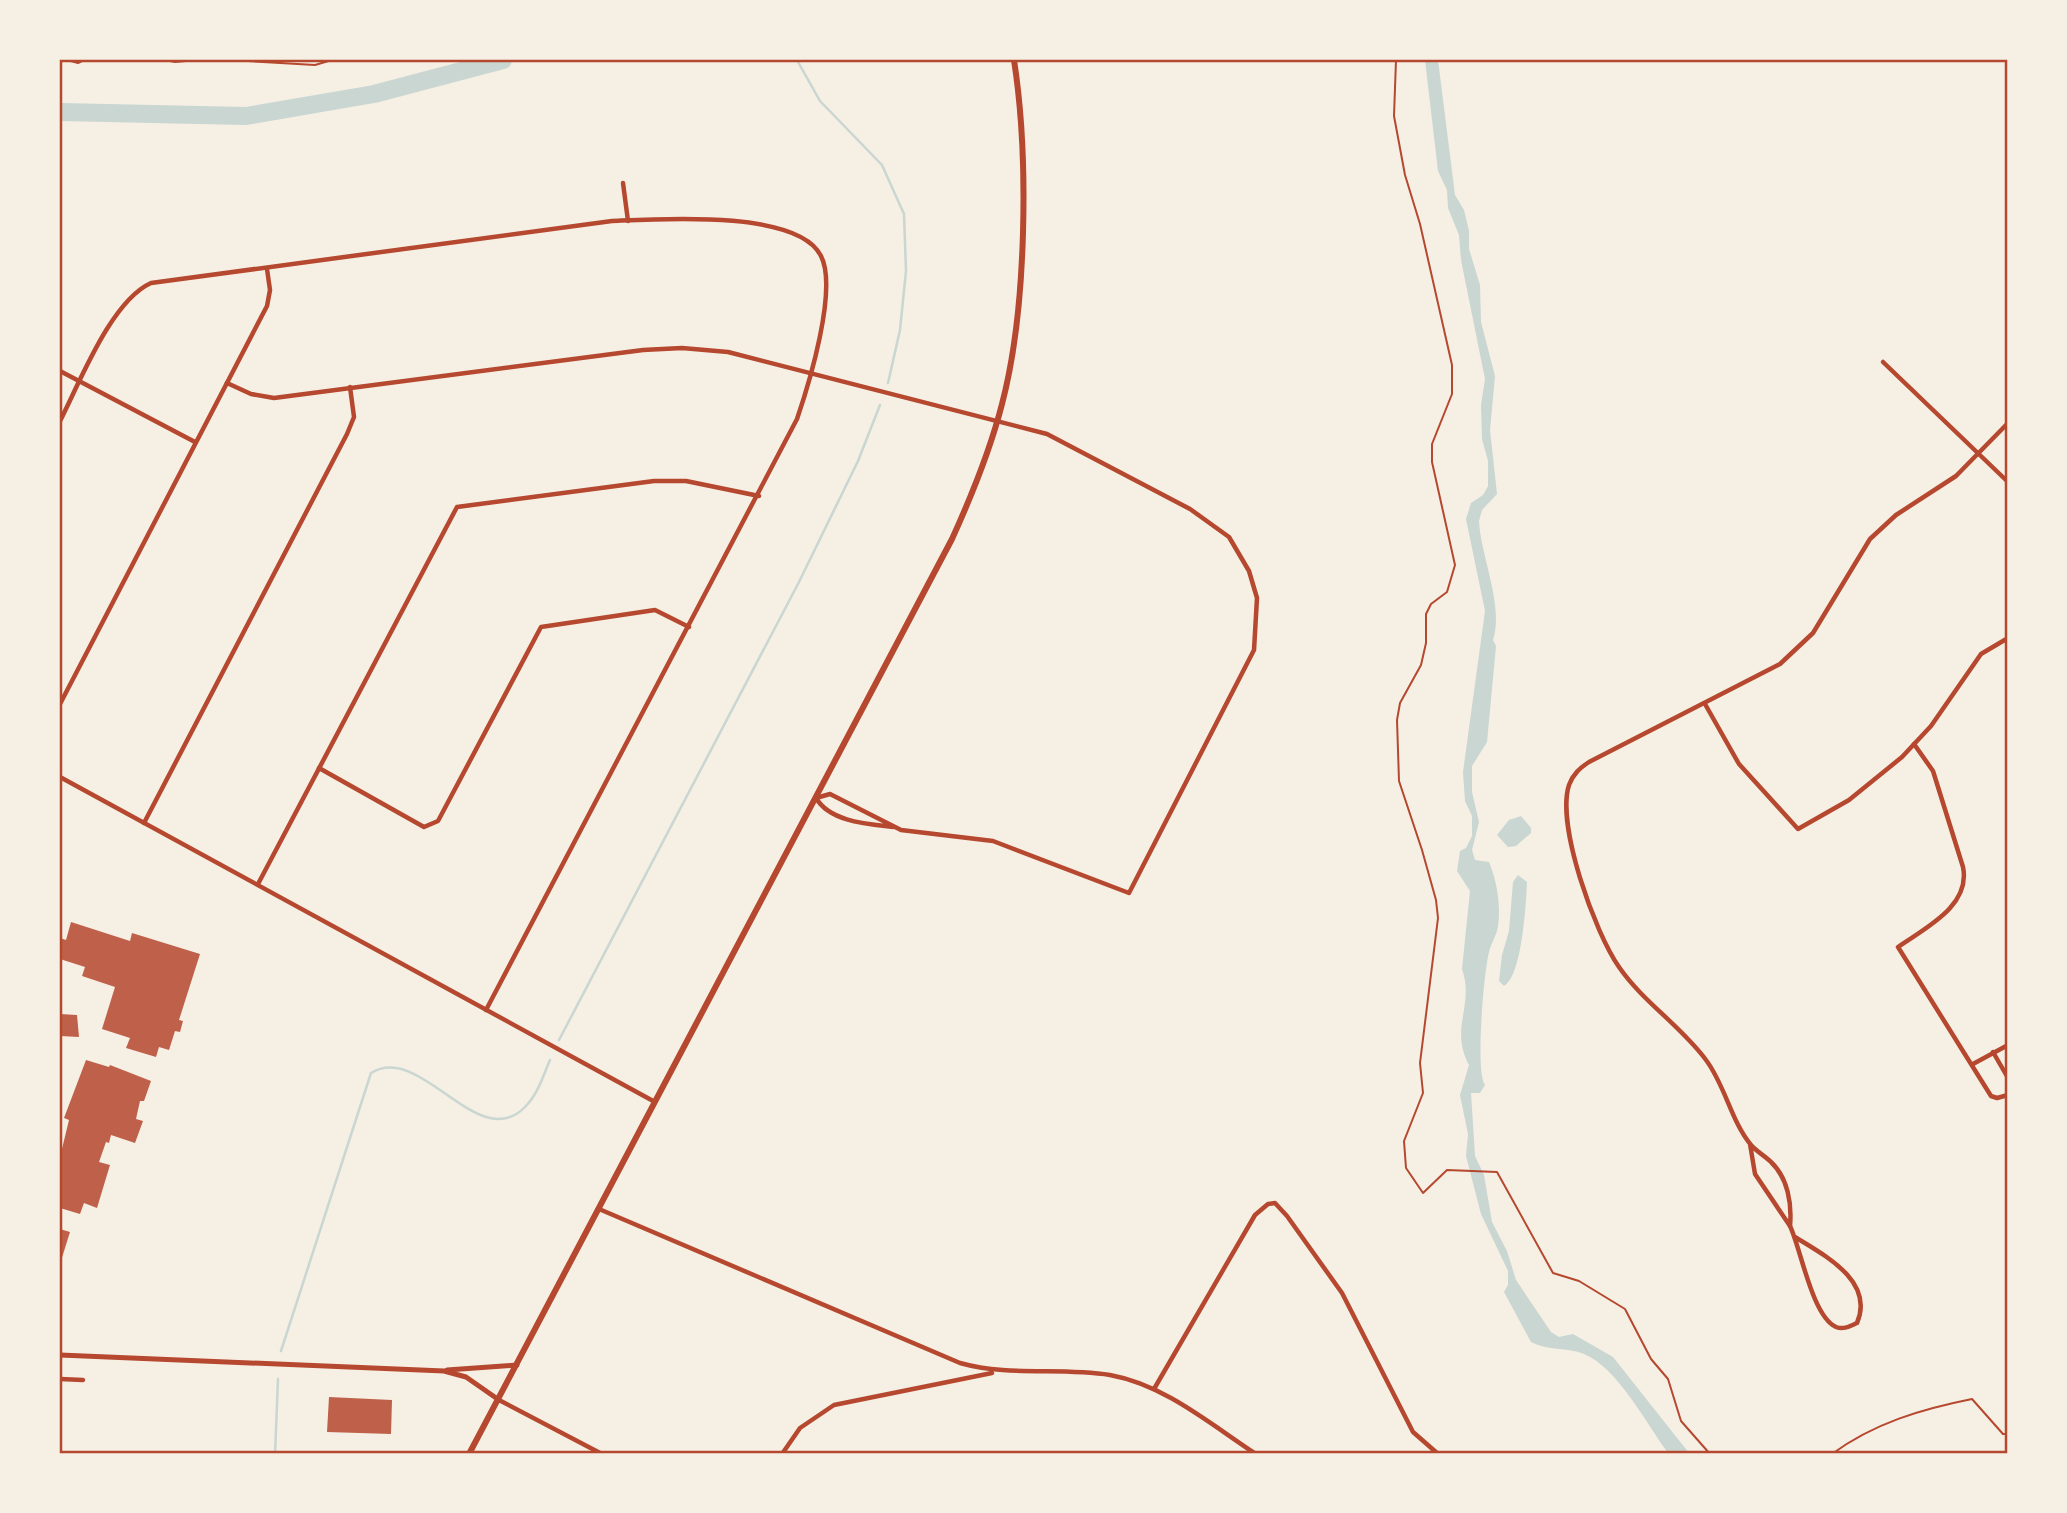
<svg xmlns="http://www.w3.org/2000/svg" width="2067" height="1513" font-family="'DM Sans',sans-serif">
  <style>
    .water { fill: #c9d6d2 }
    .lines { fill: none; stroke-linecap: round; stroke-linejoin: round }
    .stream { stroke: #c9d6d2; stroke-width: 2.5 }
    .river { stroke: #c9d6d2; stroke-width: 18 }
    .building { fill: #bf614a }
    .path { stroke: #b5482f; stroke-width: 2 }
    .minor { stroke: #b5482f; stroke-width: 4.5 }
    .tertiary { stroke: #b5482f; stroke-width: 5 }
    .secondary { stroke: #b5482f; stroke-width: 6 }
    .neatline { fill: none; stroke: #b5482f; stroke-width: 2.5 }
  </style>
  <rect width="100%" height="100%" fill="#f6efe4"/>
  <g class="water">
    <path d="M1425,60H1438L1455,195L1464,210L1469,231V249L1480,285L1481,322L1495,376L1490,430L1497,494L1482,510L1479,521C1481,558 1504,605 1493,640L1496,646L1487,742L1472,766V792L1479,822L1472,850L1475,860L1489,862C1497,881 1501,906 1498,926C1497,935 1491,943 1489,952C1484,971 1475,1072 1485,1085L1480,1093H1471L1475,1156L1484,1175L1492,1222L1507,1251L1516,1280L1551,1332L1559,1337L1573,1334L1613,1357L1689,1453H1668C1646,1423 1617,1367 1584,1354C1567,1347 1548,1351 1531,1342L1504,1292L1508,1285V1271L1481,1214L1466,1156L1468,1134L1460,1095L1469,1065C1449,1027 1475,1006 1462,969L1470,891L1457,871L1460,851L1466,848L1472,836V816L1465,801L1463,772L1485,611L1466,519L1471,503L1483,495L1488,486V461L1482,439L1481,405L1485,379L1461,260L1459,235L1448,208L1447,190L1438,171Z"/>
    <path d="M1521,816L1531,828V833L1516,846L1508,847L1497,835L1509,820Z"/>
    <path d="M1518,875L1527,882C1526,904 1522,976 1504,986L1499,981L1502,955L1509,931L1513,882Z"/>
  </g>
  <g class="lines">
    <g class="stream">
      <path d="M797,60L820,101L882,165L904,214L906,271L900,330L888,383"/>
      <path d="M559,1040L799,582L858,461L880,405"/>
      <path d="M281,1351L371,1073C421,1042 478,1155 525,1107C538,1094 543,1076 550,1060"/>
      <path d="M275,1454L278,1379"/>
    </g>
    <path class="river" d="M60,112L246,116L374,94L503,60"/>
  </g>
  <g class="building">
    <path d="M71,922L130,941L132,933L200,954L179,1020L183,1021L180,1032L175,1031L169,1050L159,1047L156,1057L126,1048L130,1038L102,1029L115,987L82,976L85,967L60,959V938L66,940Z"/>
    <path d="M60,1014L77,1015L79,1037L60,1036Z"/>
    <path d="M86,1060L109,1067L110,1065L151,1081L144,1101H140L136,1119L143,1121L135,1143L111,1135L109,1143L106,1142L99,1162L110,1165L97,1208L84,1203L80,1214L60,1208V1157L69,1120L64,1118Z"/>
    <path d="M60,1229L70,1232L60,1264Z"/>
    <path d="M329,1397L392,1400L391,1434L327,1432Z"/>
  </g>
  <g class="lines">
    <g class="path">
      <path d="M67,60L78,63L84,60"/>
      <path d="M165,60L175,62L197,60"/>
      <path d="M230,60L315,65L332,60"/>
      <path d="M1396,60L1394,116L1405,175L1420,224L1452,365V394L1432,444V462L1455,565L1447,592L1431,604L1426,614V643L1421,665L1400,703L1397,720L1399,781L1422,850L1436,900L1438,918L1420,1063L1423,1093L1404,1141L1406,1168L1423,1193L1447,1170L1497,1172L1553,1273L1579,1281L1625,1309L1651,1359L1668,1379L1681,1421L1710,1454"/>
      <path d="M1832,1454C1874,1423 1922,1409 1972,1399L2003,1434H2008"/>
    </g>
    <g class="minor">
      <path d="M623,183L628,221"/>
      <path d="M1883,362L2008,482"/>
      <path d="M60,371L195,442"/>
      <path d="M227,383L251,394L274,398L643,350L682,348L728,352L1047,434L1190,509L1229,537L1249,571L1257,598L1254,650L1129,893L993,841L901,830L830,794L816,798C830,822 868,824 894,827"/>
      <path d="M60,421C80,382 111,301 151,283L612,221C657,219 798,209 821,256C838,289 809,384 797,419L486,1010"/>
      <path d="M60,704L267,306L270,290L267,269"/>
      <path d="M1705,704L1739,764L1798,829L1849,800L1902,757L1931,726L1981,654L2008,638"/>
      <path d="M1914,744L1933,771L1963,867C1971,906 1925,928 1898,947L1991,1096L1997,1098L2008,1095"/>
      <path d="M319,768L424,827L438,821L541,627L655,610L689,627"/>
      <path d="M60,777L655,1102"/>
      <path d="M144,823L347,434L354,417L350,387"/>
      <path d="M258,884L457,507L654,481H686L759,496"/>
      <path d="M1993,1052L2008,1078"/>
      <path d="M1973,1064L2008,1045"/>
      <path d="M1750,1144L1755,1174L1790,1226C1792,1204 1788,1178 1771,1162C1765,1156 1756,1151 1751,1145C1731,1121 1725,1085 1706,1060C1681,1026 1643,1002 1619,967C1595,933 1556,825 1569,785C1573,774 1580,768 1589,762L1780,664L1813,633L1870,539L1896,515L1956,476L2008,423"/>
      <path d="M599,1209L960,1363C1010,1377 1059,1367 1110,1375C1165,1385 1210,1424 1256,1454"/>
      <path d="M1790,1226C1801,1249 1812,1316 1836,1327C1844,1330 1850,1326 1857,1323C1875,1281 1824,1255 1795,1237"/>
      <path d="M60,1379L83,1380"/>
      <path d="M1154,1389L1255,1215L1268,1204L1275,1203L1287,1216L1342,1293L1413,1432L1437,1453"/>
      <path d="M499,1400L602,1454"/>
      <path d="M782,1454L800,1428L834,1405L992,1373"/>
    </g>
    <g class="tertiary">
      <path d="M60,1355L444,1371L466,1377L499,1400"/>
      <path d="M447,1370L517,1365"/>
    </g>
    <path class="secondary" d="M469,1454L952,539C972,495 990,451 1002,404C1027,309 1029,157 1014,60"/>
  </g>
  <rect width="2067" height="1513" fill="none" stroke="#f6efe4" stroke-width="122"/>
  <rect x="61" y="61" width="1945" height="1391" class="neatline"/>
</svg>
